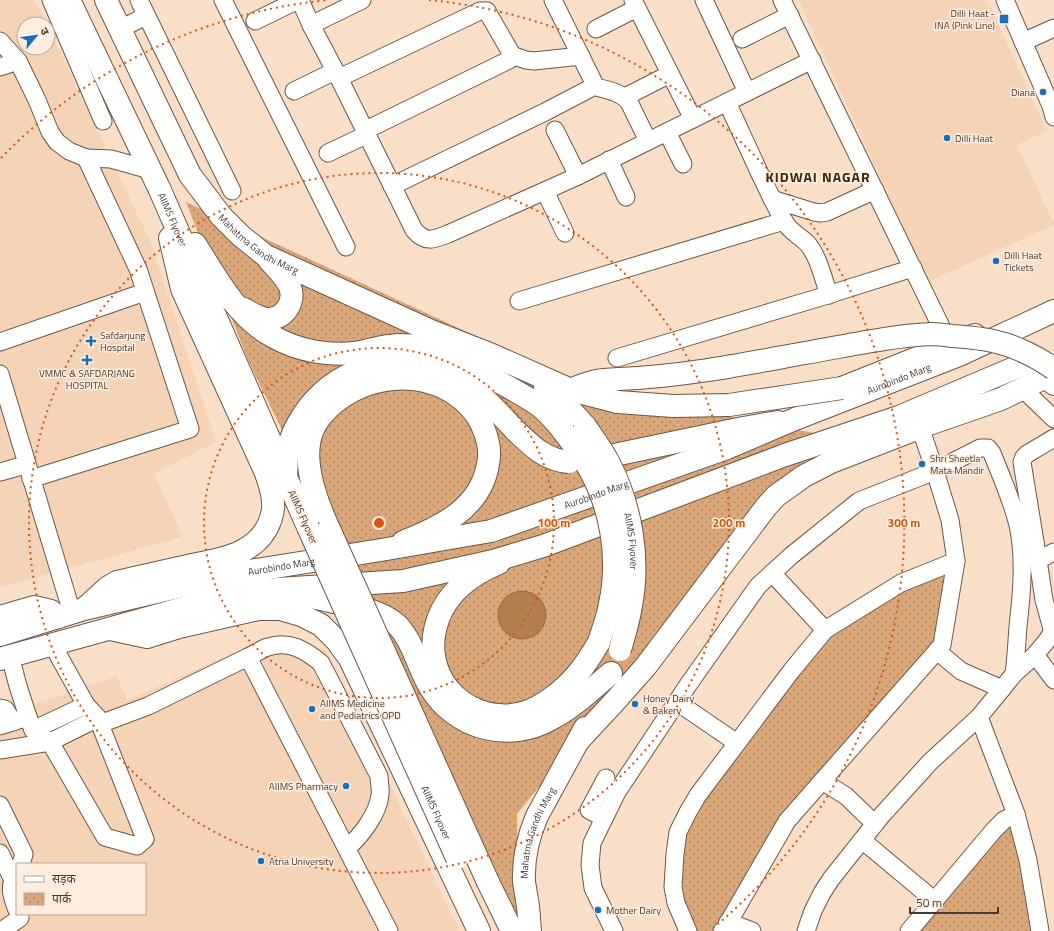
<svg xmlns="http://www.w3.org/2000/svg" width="1054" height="931" font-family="'Titillium Web','Noto Sans Devanagari',sans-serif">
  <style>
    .built { fill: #f5d3b7; fill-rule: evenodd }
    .park { fill: url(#park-dots) }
    .water { fill: #b37e4d; stroke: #926a45 }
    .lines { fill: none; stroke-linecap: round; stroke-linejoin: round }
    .minor-casing { stroke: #6e5743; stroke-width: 19 }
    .major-casing { stroke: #6e5743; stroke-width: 24 }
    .highway-casing { stroke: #6e5743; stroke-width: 24 }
    .minor { stroke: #fff; stroke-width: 17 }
    .major { stroke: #fff; stroke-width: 22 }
    .highway { stroke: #fff; stroke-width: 22 }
    .major-bridge-casing { stroke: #6e5743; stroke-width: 24; stroke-linecap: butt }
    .highway-bridge-casing { stroke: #6e5743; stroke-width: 24; stroke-linecap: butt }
    .major-bridge { stroke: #fff; stroke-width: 22 }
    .highway-bridge { stroke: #fff; stroke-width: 22 }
    .ring { fill: none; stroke: #d85610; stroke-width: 2; stroke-dasharray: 2 4 }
    .poi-dot { fill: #1a6fbd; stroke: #ffeee0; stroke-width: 1.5 }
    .labels { text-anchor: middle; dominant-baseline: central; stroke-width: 3; stroke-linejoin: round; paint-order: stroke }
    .poi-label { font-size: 10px; fill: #453a31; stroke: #ffeee0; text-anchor: start }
    .street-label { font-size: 10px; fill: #453a31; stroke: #ffeee0 }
    .district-label { font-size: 14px; font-weight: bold; letter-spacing: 1px; fill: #3d2815; stroke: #ffeee0 }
    .centre { fill: #d85610; stroke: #ffeee0; stroke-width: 2 }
    .ring-label { font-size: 12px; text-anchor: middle; font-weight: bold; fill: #d85610; stroke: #ffeee0; stroke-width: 3; stroke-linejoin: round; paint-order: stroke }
  </style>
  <defs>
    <pattern id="park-dots" width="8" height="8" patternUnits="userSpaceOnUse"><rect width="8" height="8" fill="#daa77b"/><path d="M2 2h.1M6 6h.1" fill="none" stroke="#b38965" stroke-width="1.8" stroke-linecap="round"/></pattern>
  </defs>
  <rect width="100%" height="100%" fill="#fadfc8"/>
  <g class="built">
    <path d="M0,0H34L47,24H24V48H48V27L150,241L216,442L154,474L183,537L0,587Z"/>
    <path d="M799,0H987L1047,131L1017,145L1054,225L928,282Z"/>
    <path d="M262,641L326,649L459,931H0V716L117,676L127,700ZM17,864H145V914H17Z"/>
  </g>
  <g class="park">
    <path d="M186,202L595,391L825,435L517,814L519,919L248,360Z"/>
    <path d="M952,566L937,644L812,786L721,927L714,931H694L679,886L680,855L689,819L827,634L902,585Z"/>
    <path d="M1013,819L1034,931H918Z"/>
  </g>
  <circle class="water" cx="522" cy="615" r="24"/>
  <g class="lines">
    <g class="minor-casing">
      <g id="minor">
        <path d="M51,0L103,121"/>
        <path d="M139,0L232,191"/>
        <path d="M223,0L346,247"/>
        <path d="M300,0L311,25L339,78L414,230C425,243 433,240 448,234L578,176L812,60"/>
        <path d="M633,0L693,119"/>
        <path d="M704,0L747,92"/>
        <path d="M782,0L949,343"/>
        <path d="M1005,0L1051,106L1054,117"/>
        <path d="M255,21L298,0"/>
        <path d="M311,25L362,0"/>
        <path d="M120,29L138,20"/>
        <path d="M596,29L637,8"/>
        <path d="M742,39L790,15"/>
        <path d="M0,41L18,61L37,100L50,132L57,142L69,151L86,158L138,269L190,429L31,479"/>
        <path d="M1023,42L1054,28"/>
        <path d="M511,55L526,60L534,61L581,56"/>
        <path d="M0,67L18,61"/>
        <path d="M339,78L480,11H487L488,13L511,53L510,58L509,60L364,131"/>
        <path d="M593,86C605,90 620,91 629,102L648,141"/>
        <path d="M294,91L335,71"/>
        <path d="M625,97L670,74"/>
        <path d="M727,102C738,126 749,150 760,174C768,190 775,206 784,221C789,231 800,236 808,244C819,258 823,278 829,295"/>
        <path d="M555,130L578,176"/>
        <path d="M667,132L683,164"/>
        <path d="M328,153L366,135"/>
        <path d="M86,158L111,159L150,170"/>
        <path d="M609,160L626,197"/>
        <path d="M392,186L545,112L589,89L593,86V81L553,0"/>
        <path d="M545,191L565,233"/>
        <path d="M772,199L814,212L821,213L827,212L875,190"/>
        <path d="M519,301L784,221"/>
        <path d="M0,342L145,292"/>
        <path d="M617,358L821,297L913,268"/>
        <path d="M0,374L72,613"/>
        <path d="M1022,388L1054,419"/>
        <path d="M1054,438L1027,454L1024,457L1022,462L1038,560L1044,600L1054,636"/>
        <path d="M0,472L18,467"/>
        <path d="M1038,560L1054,552"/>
        <path d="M772,573L825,630"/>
        <path d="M52,644L86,705L98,718L100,724L148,706L248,657L389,931"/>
        <path d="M937,651L961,671L1002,689"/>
        <path d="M10,656L18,686L28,717L33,730L50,742L105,837L137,846L145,839L100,724"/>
        <path d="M1034,656L1039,660L1054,680"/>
        <path d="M248,657C255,654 261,649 268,647C289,640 305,650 321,663L379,776C379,782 381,789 380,795C378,814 361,836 347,848"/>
        <path d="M677,702L737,743"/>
        <path d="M0,708L5,709L13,722"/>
        <path d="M0,726L28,717"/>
        <path d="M33,730L86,705"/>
        <path d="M0,750L50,742L98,718"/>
        <path d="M822,781L846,796L875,824"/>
        <path d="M0,805L24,854L21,864"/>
        <path d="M1016,814L1028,860L1040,931"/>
        <path d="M604,818L589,810L606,778"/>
        <path d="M862,840L935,901"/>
        <path d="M0,853L12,878"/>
        <path d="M17,871C8,886 11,895 17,910"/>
        <path d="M728,922L752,931"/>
        <path d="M1,931L20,918"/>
        <path d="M614,931L593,888L590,865L592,843L617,792L688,685L758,586L792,555L859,501L935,471L980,448H988L992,453C1001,476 1012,500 1018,525C1025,558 1022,592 1018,626C1017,642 1016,658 1014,674"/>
        <path d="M688,931L676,903L673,887L675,854L678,832L688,812L698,795L792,670L825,630L901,583L956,561L950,520L935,471L920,427"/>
        <path d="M722,931L724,930L787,821L942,645L956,561"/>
        <path d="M806,931L813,911L822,893L831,879L862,840L882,815L930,762L979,717L1014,674L1034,656L1045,643L1052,633"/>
        <path d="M909,931L994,830L1004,820L1016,814L979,717"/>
      </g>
    </g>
    <g class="major-casing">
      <g id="major">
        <path id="s1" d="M69,0L159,188L308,527"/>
        <path id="s2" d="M106,0L190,175L221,216L241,236L266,256L431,331L492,355L571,390L618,402"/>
        <path d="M195,244C217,278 236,316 272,336C298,351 330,357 360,352C366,351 372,349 378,348C384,346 392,346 399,345C438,345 464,363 497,381C512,389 528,397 541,407C550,415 557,423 564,432"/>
        <path d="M244,309C251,313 258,318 267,319C283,320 296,303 290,287C286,277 276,268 269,260"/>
        <path d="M545,387L565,404L585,426"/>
        <path d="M842,388L975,335"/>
        <path d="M588,460L600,458L743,428L778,422"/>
        <path d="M286,475C287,466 286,456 288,448C291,437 296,426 302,417C331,370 392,350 444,371C473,383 494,408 516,431"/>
        <path d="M329,529C318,505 305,471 309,444C311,428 321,414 333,404C366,376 415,370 452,392C464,400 475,410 481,423C487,435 491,450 488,464C481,508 441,527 403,542"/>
        <path d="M499,563C482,570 464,581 452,595C420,634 429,691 479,711C494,716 511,717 526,712C535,709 543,704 550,699C572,684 586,665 599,642"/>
        <path d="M286,594C302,595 318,598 334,602C353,606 380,610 396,624C412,638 418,668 430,687C455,729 509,743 551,719C573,708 592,689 611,673"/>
        <path d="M84,609L107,588L117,582C142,576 167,571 192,565C222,559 258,554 270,521C272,515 274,509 273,503C273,492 269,483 266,473L182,289L170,238"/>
        <path d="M0,617L34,607L51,611L58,617"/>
        <path d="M110,629L147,637L179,627L258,609H280L301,615L321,625L337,641L350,659L479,931"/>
        <path d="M578,741L616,700L646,666L766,507L776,496L804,476L831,462L929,424L1001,399L1054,373"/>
        <path d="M488,882L512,931"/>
        <path id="s3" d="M530,931C529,921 529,910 527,900C526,894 525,888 524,882C523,859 528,837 537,816L585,728"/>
      </g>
    </g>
    <g class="highway-casing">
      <g id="highway">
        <path d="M571,390C590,381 598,380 619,379"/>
        <path id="s4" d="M0,635L84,609L237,573L381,550L491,531L727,448L795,419L959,355L1054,311"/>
        <path d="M0,659L245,591L403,581L493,561L543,546L785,455L899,417L1024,364L1046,377L1054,384"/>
      </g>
    </g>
    <use href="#minor" class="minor"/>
    <use href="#major" class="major"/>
    <use href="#highway" class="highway"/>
    <g class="major-bridge-casing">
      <g id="major-bridge">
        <path d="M618,402L673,406L729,405L842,388"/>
        <path id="s5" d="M585,426C594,439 603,451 610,465C631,507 640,559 631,605C629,621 624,635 620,650"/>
        <path d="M516,431C532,446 545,460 569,462"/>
        <path d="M564,432C572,443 580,453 587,465C611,505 620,557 610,604C608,617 603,629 599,642"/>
        <path id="s6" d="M308,527L457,858"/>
        <path d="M329,529L488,882"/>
      </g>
    </g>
    <g class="highway-bridge-casing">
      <path id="highway-bridge" d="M619,379C681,377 744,364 805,353C846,346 889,336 931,334C938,334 945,335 952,336C967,337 982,338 997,342C1015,346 1039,358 1054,369"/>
    </g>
    <use href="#major-bridge" class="major-bridge"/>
    <use href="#highway-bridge" class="highway-bridge"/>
  </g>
  <g class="ring">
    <circle cx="379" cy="523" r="175"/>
    <circle cx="379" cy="523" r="350"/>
    <path d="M1 158A525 525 0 0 1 329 0M429 0A525 525 0 0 1 713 928"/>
  </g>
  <g class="poi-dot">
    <rect x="999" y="14" width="10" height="10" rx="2"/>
    <circle cx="1043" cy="92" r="4"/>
    <circle cx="947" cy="138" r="4"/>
    <circle cx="996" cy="261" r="4"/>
    <path d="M89 335h4v4h4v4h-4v4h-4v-4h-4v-4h4z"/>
    <path d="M85 354h4v4h4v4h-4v4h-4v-4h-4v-4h4z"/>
    <circle cx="922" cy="464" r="4"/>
    <circle cx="635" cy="704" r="4"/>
    <circle cx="312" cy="709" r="4"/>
    <circle cx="346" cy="786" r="4"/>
    <circle cx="261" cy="861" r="4"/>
    <circle cx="598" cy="910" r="4"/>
  </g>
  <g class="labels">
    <g class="poi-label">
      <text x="995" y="13" text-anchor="end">Dilli Haat -<tspan x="995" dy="12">INA (Pink Line)</tspan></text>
      <text x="1035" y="92" text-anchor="end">Diana</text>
      <text x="955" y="138">Dilli Haat</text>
      <text x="1004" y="255">Dilli Haat<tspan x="1004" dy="12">Tickets</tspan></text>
      <text x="100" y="335">Safdarjung<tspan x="100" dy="12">Hospital</tspan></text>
      <text x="87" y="373" text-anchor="middle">VMMC &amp; SAFDARJANG<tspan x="87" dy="12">HOSPITAL</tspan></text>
      <text x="930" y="458">Shri Sheetla<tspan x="930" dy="12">Mata Mandir</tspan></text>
      <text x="643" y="698">Honey Dairy<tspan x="643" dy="12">&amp; Bakery</tspan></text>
      <text x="320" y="703">AIIMS Medicine<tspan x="320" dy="12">and Pediatrics OPD</tspan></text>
      <text x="338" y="786" text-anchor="end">AIIMS Pharmacy</text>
      <text x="269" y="861">Atria University</text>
      <text x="606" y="910">Mother Dairy</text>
    </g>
    <g class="street-label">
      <text stroke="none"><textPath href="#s1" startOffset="243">AIIMS Flyover</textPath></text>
      <text stroke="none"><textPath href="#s2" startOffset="293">Mahatma Gandhi Marg</textPath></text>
      <text stroke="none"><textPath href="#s4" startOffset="938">Aurobindo Marg</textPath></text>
      <text stroke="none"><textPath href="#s4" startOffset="614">Aurobindo Marg</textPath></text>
      <text transform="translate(303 517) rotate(66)">AIIMS Flyover</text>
      <text stroke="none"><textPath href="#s5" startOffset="126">AIIMS Flyover</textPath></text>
      <text stroke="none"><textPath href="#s4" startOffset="290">Aurobindo Marg</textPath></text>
      <text stroke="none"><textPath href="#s6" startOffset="313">AIIMS Flyover</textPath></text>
      <text stroke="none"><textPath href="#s3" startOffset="101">Mahatma Gandhi Marg</textPath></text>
    </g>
    <g class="district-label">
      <text x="818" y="176">KIDWAI NAGAR</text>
    </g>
  </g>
  <circle cx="379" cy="523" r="6" class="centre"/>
  <g class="ring-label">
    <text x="554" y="527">100 m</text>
    <text x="729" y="527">200 m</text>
    <text x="904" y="527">300 m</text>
  </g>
  <rect x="16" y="863" width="130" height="52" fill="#ffeee0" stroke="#b5a69a"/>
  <rect x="24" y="876" width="20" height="6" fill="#ffffff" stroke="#b5a69a"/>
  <text x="52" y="883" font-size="12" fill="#453a31">सड़क</text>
  <rect x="24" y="893" width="20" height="12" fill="url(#park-dots)" stroke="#b5a69a"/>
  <text x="52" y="903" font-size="12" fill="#453a31">पार्क</text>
  <g transform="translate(36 36) rotate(61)"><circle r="19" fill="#ffeee0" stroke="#b5a69a"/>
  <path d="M0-3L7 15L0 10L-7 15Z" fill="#1a6fbd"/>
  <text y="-6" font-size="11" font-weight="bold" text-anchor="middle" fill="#453a31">उ</text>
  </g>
  <path d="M910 907v6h88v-6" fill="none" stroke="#453a31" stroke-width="2"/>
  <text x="916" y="907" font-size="12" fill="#453a31" stroke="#ffeee0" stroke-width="3" paint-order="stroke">50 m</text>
</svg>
